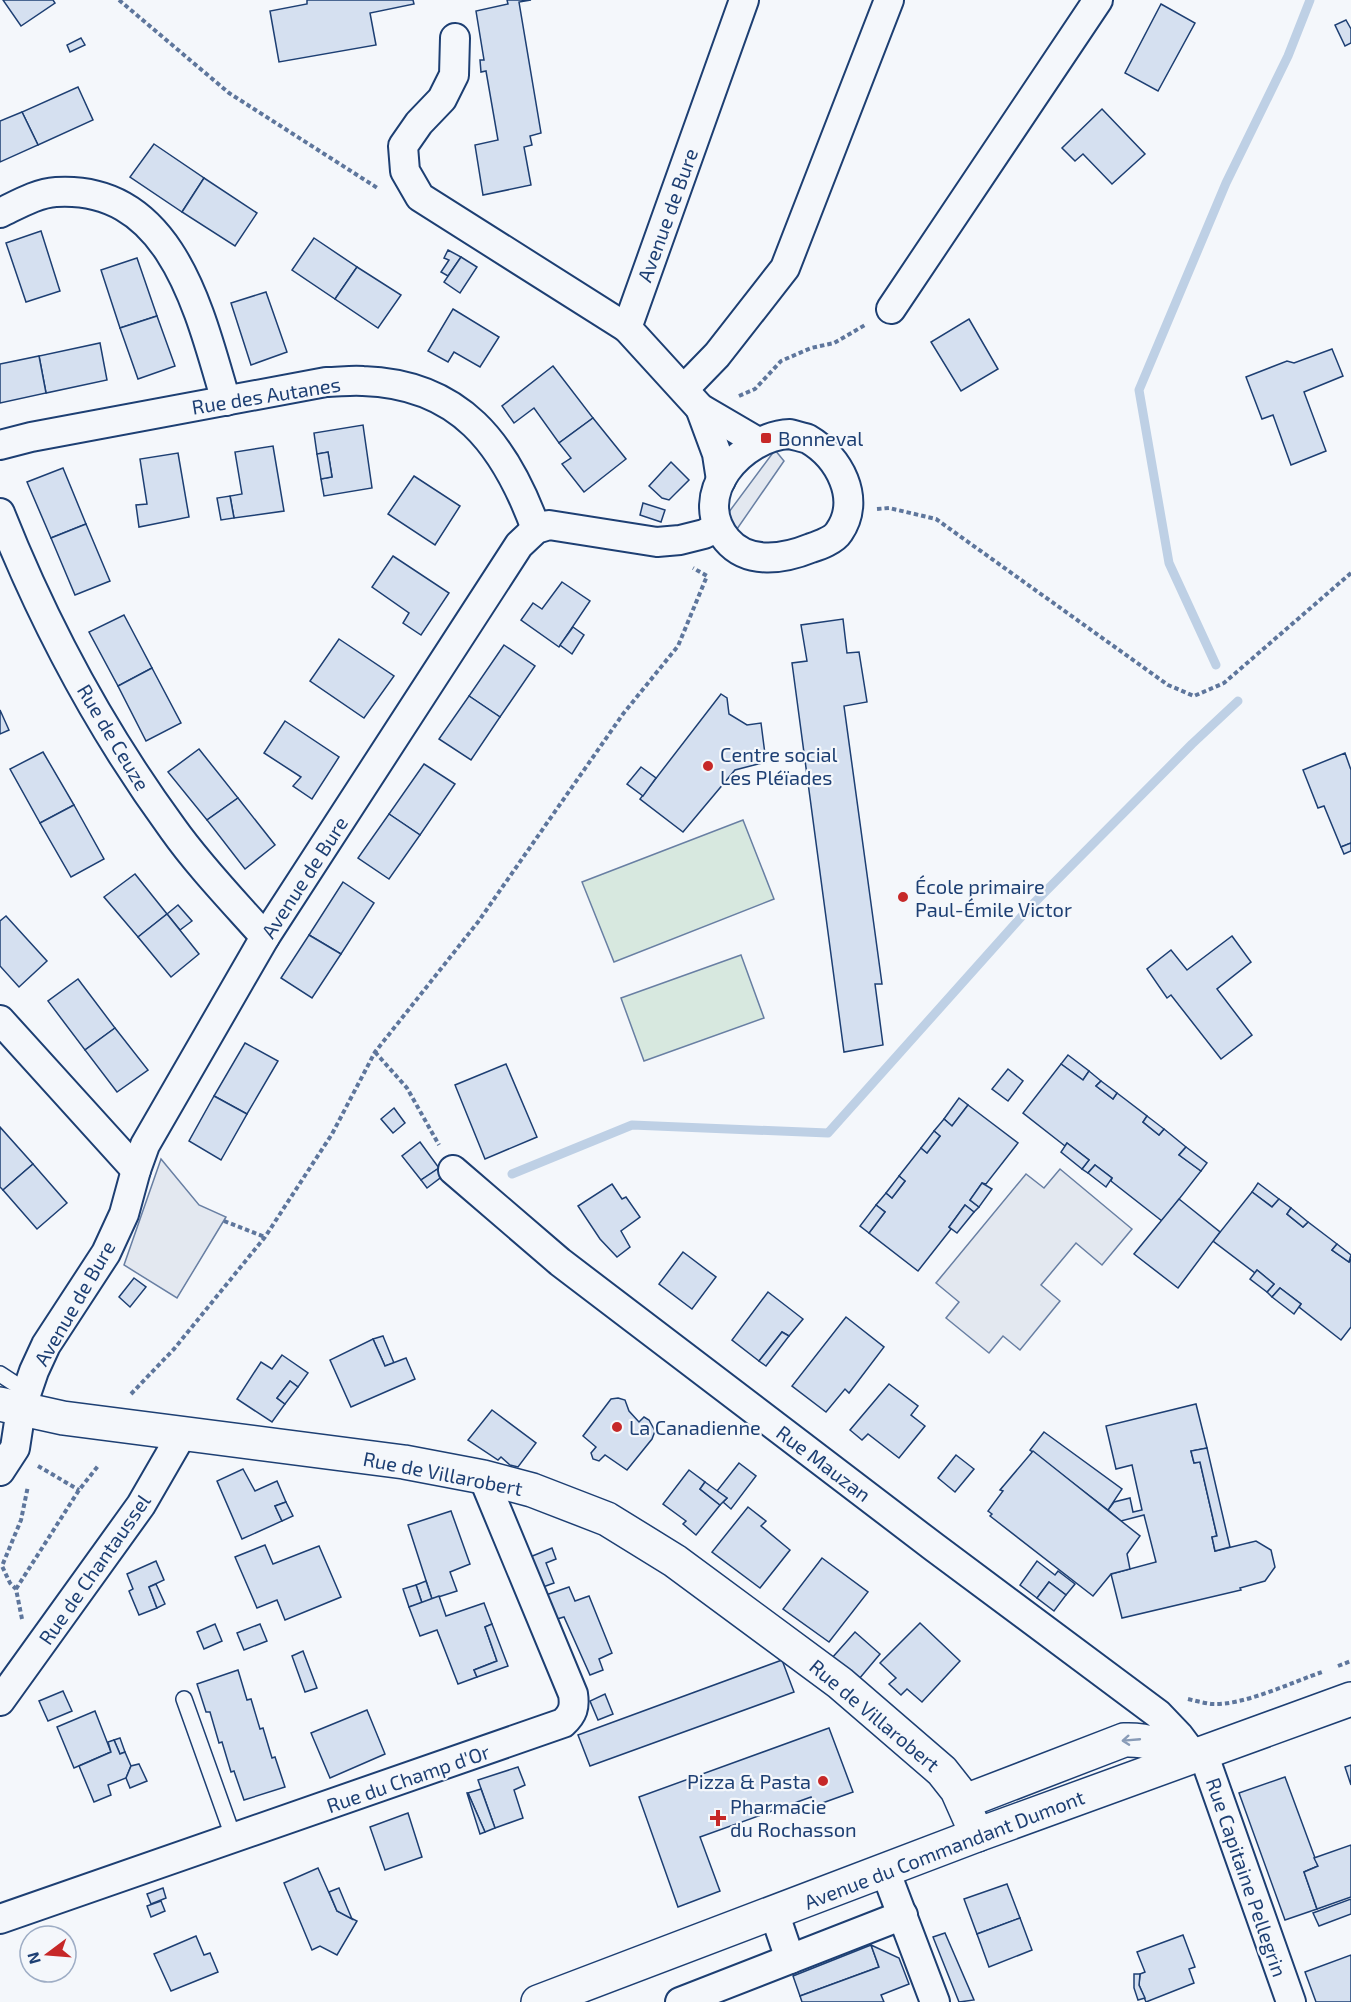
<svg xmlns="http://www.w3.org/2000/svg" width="1351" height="2002" font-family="'Exo 2',sans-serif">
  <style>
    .green { fill: #d7e8df; stroke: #687fa3; stroke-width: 1.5 }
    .parking { fill: #e3e8f0; stroke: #687fa3; stroke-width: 1.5 }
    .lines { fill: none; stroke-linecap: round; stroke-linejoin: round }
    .stream { stroke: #bed0e5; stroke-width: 9 }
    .building { fill: #d5e0f0; stroke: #1d3f73; stroke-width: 1.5 }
    .lane-casing { stroke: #1d3f73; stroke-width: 18 }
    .street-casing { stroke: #1d3f73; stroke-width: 32 }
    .secondary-casing { stroke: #1d3f73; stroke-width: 36 }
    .primary-casing { stroke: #1d3f73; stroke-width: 36 }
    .path { stroke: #5e769c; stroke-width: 4; stroke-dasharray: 4.5 3; stroke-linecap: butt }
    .lane { stroke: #f4f7fb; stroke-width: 15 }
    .street { stroke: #f4f7fb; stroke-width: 28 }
    .secondary { stroke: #f4f7fb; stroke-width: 33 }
    .primary { stroke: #f4f7fb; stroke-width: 33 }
    .oneway { stroke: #889bb7 }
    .poi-dot { fill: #c62828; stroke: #f4f7fb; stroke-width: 2 }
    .labels { text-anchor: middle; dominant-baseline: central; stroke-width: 4.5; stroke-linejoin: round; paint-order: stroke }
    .street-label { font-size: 20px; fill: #1d3f73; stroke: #f4f7fb }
    .poi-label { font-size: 20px; fill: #1d3f73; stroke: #f4f7fb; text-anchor: start }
  </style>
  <rect width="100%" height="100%" fill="#f4f7fb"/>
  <g class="green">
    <path d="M743,820L774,899L614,962L582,882Z"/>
    <path d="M741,955L764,1018L644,1061L621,998Z"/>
  </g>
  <g class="parking">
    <path d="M775,450L784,461L737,529L726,516Z"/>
    <path d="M161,1159L199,1205L226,1217L177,1298L124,1265Z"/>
    <path d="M1060,1169L1132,1229L1102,1265L1076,1243L1041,1285L1060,1301L1020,1350L1003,1336L989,1353L946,1318L959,1302L936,1283L1026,1174L1044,1188Z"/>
  </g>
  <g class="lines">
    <g class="stream">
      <path d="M1216,665L1169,563L1139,390L1226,183L1288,56L1310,0"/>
      <path d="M512,1174L632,1125L828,1133L1031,906L1192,744L1238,701"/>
    </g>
  </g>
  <g class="building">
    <path d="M3,0H53L55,3L21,26Z"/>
    <path d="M307,0H413L414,4L370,13L376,45L279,62L270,11L307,4Z"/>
    <path d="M507,0H531L519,2L541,133L530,136L532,145L524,147L531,185L483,195L475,145L498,140L486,71L481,72L480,60H484L476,11L508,4Z"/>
    <path d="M1161,4L1195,23L1158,91L1125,73Z"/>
    <path d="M1346,20L1351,29V43L1345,46L1335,25Z"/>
    <path d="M81,38L85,45L70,52L67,45Z"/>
    <path d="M78,87L93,120L38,145L22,112Z"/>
    <path d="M1102,109L1145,154L1112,184L1083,154L1075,161L1062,148Z"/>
    <path d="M22,112L38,145L0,162V121Z"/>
    <path d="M154,144L204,178L182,212L130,177Z"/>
    <path d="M204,178L257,213L235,246L182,212Z"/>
    <path d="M41,231L60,291L26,302L6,243Z"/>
    <path d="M314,238L357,267L335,299L292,270Z"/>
    <path d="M448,250L461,257L448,276L441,272L449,260L444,258Z"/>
    <path d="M461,257L477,267L460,293L444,282Z"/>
    <path d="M137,258L157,316L120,328L101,270Z"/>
    <path d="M357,267L401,295L378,328L335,299Z"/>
    <path d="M266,292L287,352L251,365L231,303Z"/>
    <path d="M453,309L499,337L480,367L454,352L448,362L428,351Z"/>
    <path d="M157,316L175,366L138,379L120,328Z"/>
    <path d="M969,319L998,369L961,391L931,342Z"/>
    <path d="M100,343L107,380L46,393L39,356Z"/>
    <path d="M1332,349L1343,376L1304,392L1326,451L1291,465L1273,415L1262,419L1246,377L1287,361L1294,363Z"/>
    <path d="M39,356L46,393L0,403V364Z"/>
    <path d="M553,366L593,418L559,443L534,408L514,423L502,406Z"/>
    <path d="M593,418L626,459L584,492L562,464L571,458L559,443Z"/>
    <path d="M363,425L372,488L324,496L321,479L332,477L328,452L317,454L314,433Z"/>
    <path d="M273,446L284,511L234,518L230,496L242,494L235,452Z"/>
    <path d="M328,452L332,477L321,479L317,454Z"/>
    <path d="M178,453L189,517L139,527L136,505L147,504L140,459Z"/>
    <path d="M671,462L689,480L669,500L662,498L649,486Z"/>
    <path d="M63,468L86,524L51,538L27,482Z"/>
    <path d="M414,476L460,506L435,545L388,514Z"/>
    <path d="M230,496L234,518L221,520L217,498Z"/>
    <path d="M643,503L665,510L661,522L640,515Z"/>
    <path d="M86,524L110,581L75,595L51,538Z"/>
    <path d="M393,556L449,593L421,635L403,623L409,613L372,587Z"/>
    <path d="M562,582L590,601L559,647L521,620L533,603L542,609Z"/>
    <path d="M124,615L152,668L118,686L89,632Z"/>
    <path d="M843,619L847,653L859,652L867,702L844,706L882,984H875L883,1045L844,1052L792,663L807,661L801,625Z"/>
    <path d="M573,627L584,635L572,654L560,645Z"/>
    <path d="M339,639L394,676L364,718L310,681Z"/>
    <path d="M504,645L535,666L500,717L469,696Z"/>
    <path d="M152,668L181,723L146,741L118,686Z"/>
    <path d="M721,694L727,698L729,714L747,725L761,723L766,762L735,770L683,832L640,799Z"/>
    <path d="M469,696L500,717L471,760L439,739Z"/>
    <path d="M0,710L9,730L0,734Z"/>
    <path d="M285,721L339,757L312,799L293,786L301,777L264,753Z"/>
    <path d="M199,749L238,798L207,820L168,772Z"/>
    <path d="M43,752L74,805L40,823L10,769Z"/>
    <path d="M1345,753L1351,770V843L1341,847L1324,806L1318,808L1303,770Z"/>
    <path d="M424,764L455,784L420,835L389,814Z"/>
    <path d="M641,767L656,778L643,796L627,784Z"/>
    <path d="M238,798L275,845L245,869L207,820Z"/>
    <path d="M74,805L104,859L71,877L40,823Z"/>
    <path d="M389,814L420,835L389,879L358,858Z"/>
    <path d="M1351,843V851L1344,854L1341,847Z"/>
    <path d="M135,874L167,914L138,937L104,897Z"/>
    <path d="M343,882L374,903L341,954L309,935Z"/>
    <path d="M178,905L192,921L180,930L167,914Z"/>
    <path d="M167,914L199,954L171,977L138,937Z"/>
    <path d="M6,916L47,961L19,987L0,966V921Z"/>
    <path d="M309,935L341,954L312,998L281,978Z"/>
    <path d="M1232,936L1251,962L1217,989L1252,1035L1221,1059L1171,995L1167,998L1147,969L1171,950L1187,970Z"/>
    <path d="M78,979L115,1028L85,1050L48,1001Z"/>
    <path d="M115,1028L148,1070L117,1092L85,1050Z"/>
    <path d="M245,1043L278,1061L247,1114L214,1096Z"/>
    <path d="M1068,1055L1089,1071L1083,1080L1061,1064Z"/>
    <path d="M506,1064L537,1137L485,1159L455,1085Z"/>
    <path d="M1061,1064L1083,1080L1089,1071L1101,1081L1096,1086L1113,1099L1117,1093L1147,1116L1143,1122L1159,1135L1164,1129L1186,1147L1179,1155L1201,1171L1162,1221L1111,1181L1112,1178L1095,1165L1088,1173L1082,1169L1089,1160L1067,1143L1065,1146L1023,1113Z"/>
    <path d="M1008,1069L1023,1081L1008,1101L992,1089Z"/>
    <path d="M1101,1081L1117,1093L1113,1099L1096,1086Z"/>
    <path d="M214,1096L247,1114L221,1160L189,1141Z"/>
    <path d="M959,1098L968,1105L952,1126L944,1119Z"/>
    <path d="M968,1105L1018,1143L986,1184L982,1183L970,1200L979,1207L974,1212L965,1205L949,1227L951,1229L918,1271L869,1233L885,1212L876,1205L886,1193L892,1198L905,1181L899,1176L921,1148L927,1153L940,1136L934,1131L944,1119L952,1126Z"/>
    <path d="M394,1108L405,1123L393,1133L381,1119Z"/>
    <path d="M1147,1116L1164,1129L1159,1135L1143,1122Z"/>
    <path d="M0,1127L33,1164L3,1190L0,1187Z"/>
    <path d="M934,1131L940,1136L927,1153L921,1148Z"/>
    <path d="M420,1142L439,1168L421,1180L402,1156Z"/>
    <path d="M1067,1143L1089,1160L1082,1169L1061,1152Z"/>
    <path d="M1186,1147L1207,1163L1201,1171L1179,1155Z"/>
    <path d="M33,1164L67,1203L37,1229L3,1190Z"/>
    <path d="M1095,1165L1112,1178L1106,1187L1088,1173Z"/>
    <path d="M439,1168L444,1175L427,1188L421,1180Z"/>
    <path d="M899,1176L905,1181L892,1198L886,1193Z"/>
    <path d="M982,1183L992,1189L979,1207L970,1200Z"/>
    <path d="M1258,1183L1279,1199L1272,1207L1252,1192Z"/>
    <path d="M612,1184L622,1199L626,1197L640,1217L621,1231L630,1247L617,1257L600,1239L578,1206Z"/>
    <path d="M1252,1192L1272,1207L1279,1199L1291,1208L1287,1214L1303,1227L1308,1222L1337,1244L1332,1250L1349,1262L1351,1259V1327L1341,1340L1299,1307L1301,1304L1280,1288L1272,1297L1267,1292L1274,1284L1257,1270L1255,1273L1213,1241Z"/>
    <path d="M1179,1199L1220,1232L1178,1288L1134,1254Z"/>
    <path d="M876,1205L885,1212L869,1233L860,1226Z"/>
    <path d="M965,1205L974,1212L957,1233L949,1227Z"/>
    <path d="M1291,1208L1308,1222L1303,1227L1287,1214Z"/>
    <path d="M1337,1244L1351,1255L1349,1262L1332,1250Z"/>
    <path d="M683,1252L716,1277L692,1309L659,1284Z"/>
    <path d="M1257,1270L1274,1284L1267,1292L1250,1279Z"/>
    <path d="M134,1278L146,1287L130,1307L119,1297Z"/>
    <path d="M1280,1288L1301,1304L1294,1314L1272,1297Z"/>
    <path d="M768,1292L803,1319L789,1336L782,1332L759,1361L732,1340Z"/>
    <path d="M846,1317L884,1347L849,1393L845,1389L826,1412L792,1386Z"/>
    <path d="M782,1332L789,1336L766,1366L759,1361Z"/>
    <path d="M383,1336L394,1363L385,1366L373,1339Z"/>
    <path d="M373,1339L385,1366L406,1358L415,1379L351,1407L330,1360Z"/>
    <path d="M282,1355L308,1373L298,1387L290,1381L277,1398L285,1404L272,1422L237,1399L261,1362L272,1369Z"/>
    <path d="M290,1381L298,1387L285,1404L277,1398Z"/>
    <path d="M889,1384L918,1406L911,1415L925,1426L899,1458L868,1434L862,1440L850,1430Z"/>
    <path d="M618,1398L625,1400L629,1411L639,1422L644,1417L649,1420L655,1431L652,1439L627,1470L605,1455L599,1461L593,1459L591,1453L596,1447L583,1436L611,1399Z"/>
    <path d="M1196,1404L1207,1448L1191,1451L1194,1463L1200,1462L1217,1536L1212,1537L1215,1551L1256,1541L1271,1550L1275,1567L1265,1581L1240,1588L1241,1590L1122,1618L1111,1574L1156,1562L1144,1515L1121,1521L1108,1510L1114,1502L1130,1498L1133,1512L1142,1510L1132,1465L1116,1469L1106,1426Z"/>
    <path d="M492,1410L536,1443L518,1467L510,1465L501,1457L498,1460L468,1440Z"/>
    <path d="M1044,1432L1122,1489L1108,1510L1030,1450Z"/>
    <path d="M1207,1448L1230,1547L1215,1551L1212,1537L1217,1536L1200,1462L1194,1463L1191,1451Z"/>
    <path d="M1033,1451L1140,1536L1127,1554L1130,1569L1111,1574L1093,1596L990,1516L992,1514L988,1511L1003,1491L1000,1490Z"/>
    <path d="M956,1455L974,1469L955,1492L938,1478Z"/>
    <path d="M739,1463L756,1476L731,1509L723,1502L727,1498L717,1491Z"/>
    <path d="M243,1469L255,1491L277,1481L286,1502L275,1506L282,1521L242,1539L217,1481Z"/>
    <path d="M689,1470L705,1482L700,1489L720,1505L696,1535L683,1524L686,1521L663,1504Z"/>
    <path d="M705,1482L727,1498L720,1505L700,1489Z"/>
    <path d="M286,1502L293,1516L282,1521L275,1506Z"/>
    <path d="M748,1507L766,1521L761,1526L790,1550L760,1588L712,1552Z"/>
    <path d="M451,1511L470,1564L450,1572L457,1591L432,1599L408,1525Z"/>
    <path d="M265,1545L273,1564L319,1546L341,1597L285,1620L277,1600L257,1608L235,1557Z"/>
    <path d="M552,1548L556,1559L546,1563L554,1583L543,1587L530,1557Z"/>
    <path d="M822,1558L868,1592L829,1642L783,1609Z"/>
    <path d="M156,1561L164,1580L149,1587L157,1608L139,1615L129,1591L133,1589L127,1574Z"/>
    <path d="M1037,1561L1055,1575L1058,1571L1075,1584L1066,1595L1049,1582L1037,1598L1020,1585Z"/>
    <path d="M426,1581L432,1599L422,1603L416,1585Z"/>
    <path d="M1049,1582L1066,1595L1054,1611L1037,1598Z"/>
    <path d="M156,1584L165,1604L157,1608L149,1587Z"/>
    <path d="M416,1585L422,1603L409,1607L403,1589Z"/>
    <path d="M569,1587L575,1601L589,1596L612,1653L599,1659L603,1670L590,1675L564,1617L557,1619L546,1595Z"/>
    <path d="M439,1596L446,1616L484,1603L492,1624L485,1627L497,1661L474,1670L477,1677L458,1684L437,1630L420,1636L409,1607Z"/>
    <path d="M920,1623L960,1661L922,1702L907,1689L901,1695L889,1684L896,1678L880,1663Z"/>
    <path d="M215,1624L222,1641L204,1649L197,1632Z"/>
    <path d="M260,1624L267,1641L244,1650L237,1633Z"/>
    <path d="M492,1624L508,1666L477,1677L474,1670L497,1661L485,1627Z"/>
    <path d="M855,1632L880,1654L859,1679L832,1658Z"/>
    <path d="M303,1651L317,1688L305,1692L292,1656Z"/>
    <path d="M782,1660L794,1692L590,1766L578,1735Z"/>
    <path d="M238,1670L247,1700L251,1699L260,1729L263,1728L272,1758L275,1757L285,1787L244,1800L234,1771L231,1772L222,1742L219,1743L210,1712H206L197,1684Z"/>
    <path d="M63,1691L72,1711L48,1721L39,1701Z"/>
    <path d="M605,1694L613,1714L598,1720L590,1701Z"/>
    <path d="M367,1710L385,1754L330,1778L311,1733Z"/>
    <path d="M95,1711L111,1752L74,1768L57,1727Z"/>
    <path d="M829,1728L853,1792L814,1806L811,1797L700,1837L720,1891L678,1907L639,1797Z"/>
    <path d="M120,1738L125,1752L120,1754L114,1740Z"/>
    <path d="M114,1740L120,1754L125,1752L131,1766L126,1778L108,1785L111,1795L94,1802L79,1766L111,1752L108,1742Z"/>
    <path d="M139,1764L147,1781L130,1788L126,1778L131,1766Z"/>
    <path d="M1351,1765V1785L1345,1767Z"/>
    <path d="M518,1767L525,1785L514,1790L523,1818L495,1828L478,1780Z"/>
    <path d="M1285,1777L1318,1866L1304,1872L1317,1909L1285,1920L1239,1793Z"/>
    <path d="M481,1789L495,1828L485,1832L468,1793Z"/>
    <path d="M467,1793H468L485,1832L480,1834Z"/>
    <path d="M408,1813L422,1857L385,1870L370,1827Z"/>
    <path d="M1351,1845V1897L1317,1909L1304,1872L1318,1866L1314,1858Z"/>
    <path d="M318,1868L337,1911L357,1921L337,1955L320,1946L312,1950L284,1883Z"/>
    <path d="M1007,1884L1020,1918L977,1934L964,1899Z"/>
    <path d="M163,1888L166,1898L151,1904L147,1894Z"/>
    <path d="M339,1888L352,1919L337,1911L329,1892Z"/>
    <path d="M1351,1899V1914L1319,1926L1313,1913Z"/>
    <path d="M161,1901L165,1911L151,1917L147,1906Z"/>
    <path d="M1020,1918L1032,1950L989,1967L977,1934Z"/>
    <path d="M945,1933L974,2000L959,2002L933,1937Z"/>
    <path d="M1183,1935L1195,1967L1189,1969L1194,1983L1146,2002L1139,1985L1140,1974L1145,1972L1137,1952Z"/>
    <path d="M196,1936L204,1955L210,1953L218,1972L171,1991L154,1954Z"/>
    <path d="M871,1945L879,1967L800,1996L793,1976Z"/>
    <path d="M871,1945L899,1958L909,1984L881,1995L884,2002H802L800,1996L879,1967Z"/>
    <path d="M1351,1955V2002H1316L1305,1972Z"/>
    <path d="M1134,1974H1140L1139,1985L1145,1998L1138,2000L1134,1988Z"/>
  </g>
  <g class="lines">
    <g class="lane-casing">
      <g id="lane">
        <path d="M0,1374L26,1391"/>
        <path d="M184,1699L234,1839"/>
      </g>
    </g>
    <g class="street-casing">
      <g id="street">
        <path d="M744,0L627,328L700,408L758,442"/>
        <path d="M455,38L454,75L442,99L419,123L403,146L405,171L420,197L627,328"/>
        <path d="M0,213C17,205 37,193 56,192C173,185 200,314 226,401"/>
        <path d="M891,309L1098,0"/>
        <path d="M684,389L717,355L785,268L889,0"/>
        <path d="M700,408L717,454L721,480"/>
        <path d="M790,434C796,436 803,437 808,439C839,457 862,499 839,532C834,540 820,545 811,548C784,559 748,565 727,540C689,495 742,436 790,434Z"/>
        <path d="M0,445L31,437L326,382C338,382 351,380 363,381C460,384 505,444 536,529"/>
        <path d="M0,513C44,624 102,732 173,829C200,867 234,902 265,937"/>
        <path d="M0,1020L136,1170"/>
        <path d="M453,1170L560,1262L934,1547L1158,1714L1179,1736L1194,1756"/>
        <path d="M0,1471L15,1448L21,1409L34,1371L46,1345L106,1253L124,1214L136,1170L145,1145L265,937L519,545L536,529L549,525L657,542L680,540L704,534L718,527"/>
        <path d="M0,1701L141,1505L182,1434"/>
        <path d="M1203,1753L1291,2002"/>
        <path d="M885,1870L935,2002"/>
        <path d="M774,1912L790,1959"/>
        <path d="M0,1919L563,1723C573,1714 575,1707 573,1694L483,1477"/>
        <path d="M680,2002L903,1915"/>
      </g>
    </g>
    <g class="secondary-casing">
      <g id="secondary">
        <path d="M0,1404L63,1418L404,1462L483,1477L532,1490L607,1519L675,1561L840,1683L942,1771L957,1790L977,1835"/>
        <path d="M963,1802L1124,1740C1148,1739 1165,1746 1184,1759"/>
      </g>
    </g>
    <g class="primary-casing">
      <path id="primary" d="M538,2002L977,1835L1351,1699"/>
    </g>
    <g class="path">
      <path d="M119,0L229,93L379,189"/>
      <path d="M739,396L755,389L781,361L811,348L834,343L865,325"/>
      <path d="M877,509L889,508L936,519L1168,685L1194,696L1224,683L1351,573"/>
      <path d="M375,1052L407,1088L439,1145"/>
      <path d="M224,1221L265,1237"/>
      <path d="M131,1394L174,1349L265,1237L332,1134L375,1052L478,922L623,714L678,646L707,576L693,568"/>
      <path d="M38,1466L79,1490"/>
      <path d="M16,1589L79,1490L98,1466"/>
      <path d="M22,1619L16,1589L10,1583L2,1566L21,1520L28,1486"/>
      <path d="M1338,1666L1351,1661"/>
      <path d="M1188,1699C1196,1701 1204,1703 1212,1704C1242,1706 1293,1682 1322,1672"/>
    </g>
    <use href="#lane" class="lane"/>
    <use href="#street" class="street"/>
    <use href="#secondary" class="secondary"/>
    <use href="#primary" class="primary"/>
  </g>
  <defs><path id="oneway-shaft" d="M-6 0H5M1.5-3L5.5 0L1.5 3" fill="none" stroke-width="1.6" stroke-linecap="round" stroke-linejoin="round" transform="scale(1.5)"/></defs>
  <use class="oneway" href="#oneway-shaft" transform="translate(1131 1740) rotate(175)"/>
  <g class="poi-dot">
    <rect x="760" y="432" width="12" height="12" rx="3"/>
    <circle cx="708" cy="766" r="6"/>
    <circle cx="903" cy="897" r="6"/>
    <circle cx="617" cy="1427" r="6"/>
    <circle cx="823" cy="1781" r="6"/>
    <path d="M715 1809h6v6h6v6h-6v6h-6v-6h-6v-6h6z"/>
  </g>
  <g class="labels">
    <g class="street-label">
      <text transform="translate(667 215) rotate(-70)">Avenue de Bure</text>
      <text transform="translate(266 395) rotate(-9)">Rue des Autanes</text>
      <text transform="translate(114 737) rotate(59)">Rue de Ceuze</text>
      <text transform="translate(304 877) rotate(-57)">Avenue de Bure</text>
      <text transform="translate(74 1303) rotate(-60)">Avenue de Bure</text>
      <text transform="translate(824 1463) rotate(37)">Rue Mauzan</text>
      <text transform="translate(443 1473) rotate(11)">Rue de Villarobert</text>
      <text transform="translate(94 1569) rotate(-55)">Rue de Chantaussel</text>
      <text transform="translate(875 1715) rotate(40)">Rue de Villarobert</text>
      <text transform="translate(408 1778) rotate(-19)">Rue du Champ d'Or</text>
      <text transform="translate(944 1849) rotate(-21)">Avenue du Commandant Dumont</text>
      <text transform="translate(1247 1877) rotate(71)">Rue Capitaine Pellegrin</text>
    </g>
    <g class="poi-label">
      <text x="778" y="438">Bonneval</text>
      <text x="720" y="754">Centre social<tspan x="720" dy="23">Les Pléïades</tspan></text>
      <text x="915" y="886">École primaire<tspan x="915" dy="23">Paul-Émile Victor</tspan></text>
      <text x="629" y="1427">La Canadienne</text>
      <text x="811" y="1781" text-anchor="end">Pizza &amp; Pasta</text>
      <text x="730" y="1806">Pharmacie<tspan x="730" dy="23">du Rochasson</tspan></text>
    </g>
  </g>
  <g transform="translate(48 1954) rotate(254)"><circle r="28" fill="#f4f7fb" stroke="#9eadc5" stroke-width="1.5"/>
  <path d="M0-4.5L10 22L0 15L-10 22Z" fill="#c62828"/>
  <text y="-9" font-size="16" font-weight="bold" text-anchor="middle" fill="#1d3f73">N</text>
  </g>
</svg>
